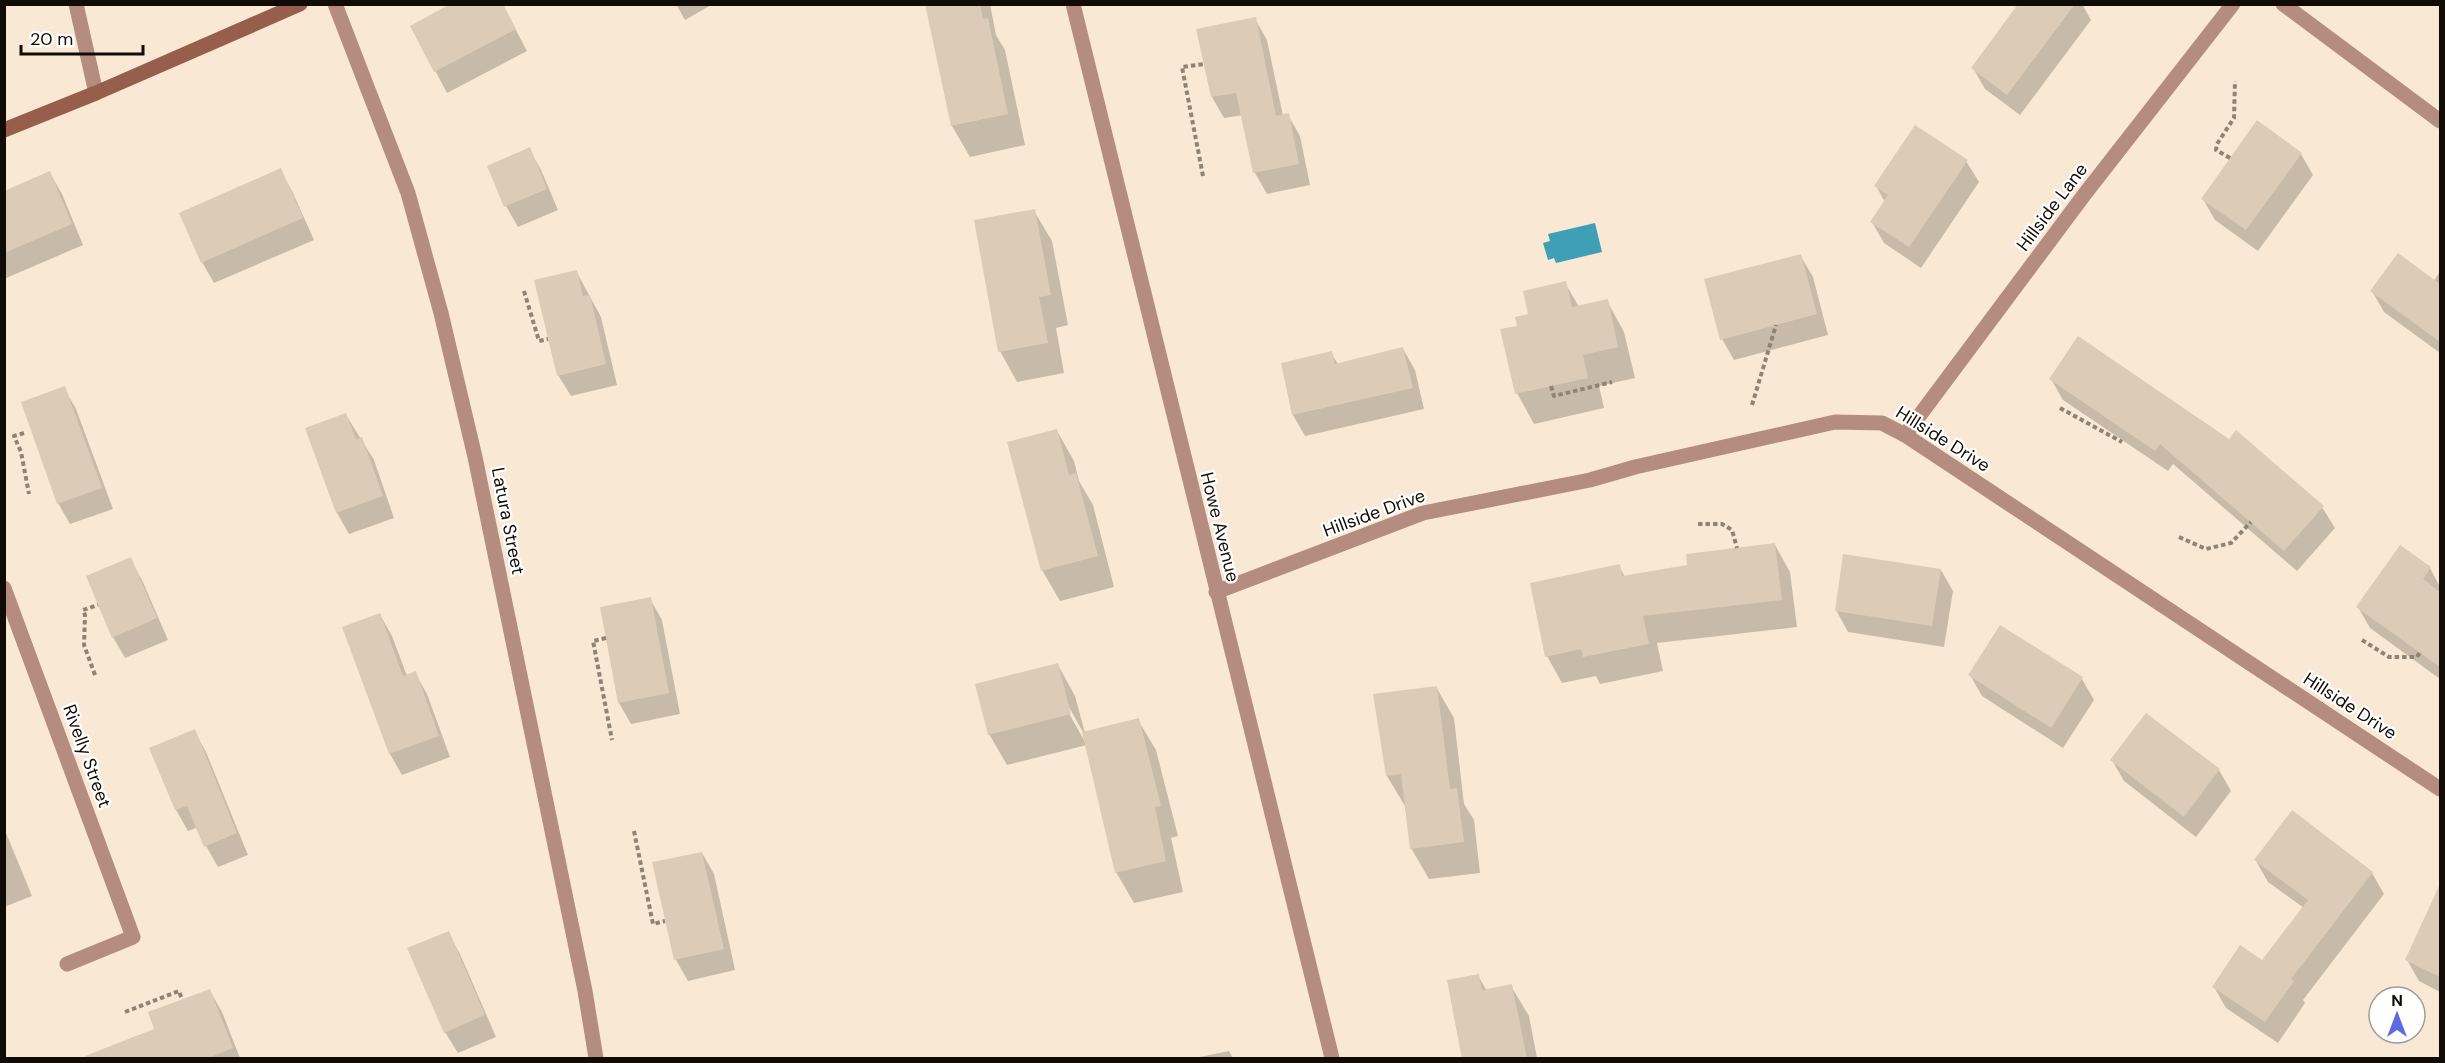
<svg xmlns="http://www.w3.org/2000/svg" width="2445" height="1063" viewBox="0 0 2445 1063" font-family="'DM Sans',sans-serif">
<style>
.water{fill:#3f9fb6}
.shadow{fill:#0003;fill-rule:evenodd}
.building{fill:#dcccb7}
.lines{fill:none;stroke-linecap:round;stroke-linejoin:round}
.path{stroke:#8e8375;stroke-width:4;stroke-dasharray:4.5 3;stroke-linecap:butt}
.street{stroke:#b58c80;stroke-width:15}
.secondary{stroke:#975e4d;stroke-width:15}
.labels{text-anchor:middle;stroke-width:4.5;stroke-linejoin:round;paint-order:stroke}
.street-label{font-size:18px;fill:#100b05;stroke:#fff}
</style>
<rect width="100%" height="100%" fill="#f9e9d4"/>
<!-- water -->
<polygon class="water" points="1595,223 1602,252 1556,263 1554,258 1548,260 1543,243 1550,241 1548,234"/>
<!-- shadow -->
<g class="shadow">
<polygon points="502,4 527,51 447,93 412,27"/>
<polygon points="676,4 713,4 685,20"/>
<polygon points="927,4 990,4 996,35 1005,50 1025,145 970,157 952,126"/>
<polygon points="2020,4 2082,4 2091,20 2020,115 1985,89 1973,68"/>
<polygon points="1255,19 1267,40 1283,116 1288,115 1300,136 1310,185 1267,194 1255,173 1243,115 1224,118 1212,97 1198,30"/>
<polygon points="529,149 541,170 558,210 518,227 506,206"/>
<polygon points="2301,154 2313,175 2258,251 2215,220 2203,199"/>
<polygon points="1966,161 1979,182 1921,268 1884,243 1872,222 1885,202 1876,186"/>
<polygon points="280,170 292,191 314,240 214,283 202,262"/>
<polygon points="50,173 62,194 83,245 4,279 4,192"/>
<polygon points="1034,211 1052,241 1068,325 1056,328 1064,373 1017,382 1000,351"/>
<polygon points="1800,255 1813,277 1828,335 1734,360 1722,339"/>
<polygon points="576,271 601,317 617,385 571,396 558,375"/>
<polygon points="2440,271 2440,353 2384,312 2372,291 2434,281"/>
<polygon points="1565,283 1579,307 1607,301 1624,332 1635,378 1599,386 1604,408 1534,424 1517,393 1519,327"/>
<polygon points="1403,349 1415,370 1424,409 1305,436 1293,415 1282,364 1331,353 1338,364"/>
<polygon points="2051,379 2229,441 2322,507 2335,528 2297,571 2173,464 2168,471 2063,400"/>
<polygon points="64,388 76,409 113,509 70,524 58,503"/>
<polygon points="346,415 374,460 394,518 349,534 337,513 307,429"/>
<polygon points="1057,431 1074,461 1079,481 1093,505 1114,587 1060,601 1042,570"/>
<polygon points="1775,545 1790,572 1797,627 1657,643 1663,671 1600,684 1596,676 1562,683 1547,656 1619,566 1625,577 1689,566"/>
<polygon points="130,559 142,580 168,640 125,658 113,637"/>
<polygon points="2430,568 2440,587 2440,679 2370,628 2358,607"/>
<polygon points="1941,570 1953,591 1944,647 1848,632 1836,610"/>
<polygon points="650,599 662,620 680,714 631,724 619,703"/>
<polygon points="380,615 392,636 407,676 415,673 427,694 450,757 402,775 390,754 344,628"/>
<path d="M1058,665l17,31 10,37 53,-13 18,30 22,86 -7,2 12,54 -49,11 -18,-31 -29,-127 -80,20 -18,-31zM1069,707l15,27v6l-18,-32z"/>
<polygon points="1970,675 2082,679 2094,700 2063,748 1982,696"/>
<polygon points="1436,687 1454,718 1464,804 1474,820 1480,873 1429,879 1411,848 1405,806 1387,776"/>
<polygon points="194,731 206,752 248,855 218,867 196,828 188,831 176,810 151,749"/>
<polygon points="2112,760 2219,770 2231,791 2196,837 2124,781"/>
<polygon points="4,828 32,896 4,907"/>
<polygon points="702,853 714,874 735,970 688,981 676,960 654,864"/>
<polygon points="2256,861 2372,873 2384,894 2303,1000 2305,1003 2278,1043 2226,1008 2214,987 2262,962 2304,908 2268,882"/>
<polygon points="2429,913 2440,919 2440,992 2419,981 2407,960"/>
<polygon points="448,933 460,954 496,1037 458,1053 445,1032"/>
<polygon points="1478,976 1487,991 1511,986 1529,1016 1537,1058 1464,1058"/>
<polygon points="210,991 222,1012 240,1058 140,1058"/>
<polygon points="1229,1051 1233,1058 1195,1058"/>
</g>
<!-- building -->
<g class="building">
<polygon points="450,4 503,4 516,29 434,72 410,26"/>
<polygon points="925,4 980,4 983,19 988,18 1008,114 951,126"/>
<polygon points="2018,4 2075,4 2007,95 1971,68"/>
<polygon points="1256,17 1276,116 1289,113 1299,164 1253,173 1236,93 1211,97 1196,29"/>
<polygon points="2257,120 2302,153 2246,230 2201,199"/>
<polygon points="1915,125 1968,160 1909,247 1870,222 1888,195 1874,186"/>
<polygon points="530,147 547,189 504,207 487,166"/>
<polygon points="281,168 303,218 201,263 179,213"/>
<polygon points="50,171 72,224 4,253 4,191"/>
<polygon points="1035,209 1051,295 1039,297 1048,343 998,352 974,220"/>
<polygon points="2398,253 2440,284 2440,342 2370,291"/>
<polygon points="1801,254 1817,314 1720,340 1704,279"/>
<polygon points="577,270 583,296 590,295 606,364 557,376 534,280"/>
<polygon points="1566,281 1572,307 1608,299 1618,347 1583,355 1588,378 1515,394 1500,329 1517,326 1515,317 1528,314 1523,291"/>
<polygon points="2078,336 2229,439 2236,430 2324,506 2284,551 2160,444 2155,451 2049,379"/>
<polygon points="1403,347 1413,388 1292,415 1281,363 1332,351 1335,364"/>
<polygon points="65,386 102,488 57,504 21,402"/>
<polygon points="346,413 356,439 362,437 383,496 336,513 305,428"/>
<polygon points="1057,429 1069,475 1076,473 1098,556 1041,571 1007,442"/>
<polygon points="1775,543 1782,600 1643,616 1649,644 1583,657 1581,649 1545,657 1530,583 1620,564 1622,576 1687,565 1686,554"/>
<polygon points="2400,545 2431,567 2423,579 2440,592 2440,667 2356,607"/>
<polygon points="1843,554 1941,569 1932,626 1835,611"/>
<polygon points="131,557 157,618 112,638 86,576"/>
<polygon points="651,597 669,693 618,703 600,607"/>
<polygon points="380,613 403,676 416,671 439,736 389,754 342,627"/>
<polygon points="2000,625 2083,677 2051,728 1968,675"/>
<polygon points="1058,663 1071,714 988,735 975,684"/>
<polygon points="1437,686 1450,789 1457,788 1464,842 1410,849 1401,774 1386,776 1373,694"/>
<polygon points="2146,713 2220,769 2184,817 2110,760"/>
<polygon points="1139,718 1161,806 1155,807 1166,861 1115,873 1082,732"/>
<polygon points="195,729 237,833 204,847 187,806 175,810 149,748"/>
<polygon points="2292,810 2373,872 2291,979 2294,981 2265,1022 2212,987 2240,945 2262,960 2308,900 2254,860"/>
<polygon points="702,852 724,949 674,960 652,862"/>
<polygon points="2440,884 2440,977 2405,960"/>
<polygon points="449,931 485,1015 444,1033 407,948"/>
<polygon points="1479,974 1482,990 1512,984 1527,1059 1462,1059 1447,980"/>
<polygon points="210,989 233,1048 206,1059 85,1059 85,1056 154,1029 148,1012"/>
</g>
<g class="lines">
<!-- path -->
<g class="path">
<polyline points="2230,158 2216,150 2217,144 2234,118 2235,81"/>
<polyline points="1203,176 1182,67 1204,64"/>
<polyline points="524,291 539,341 548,339"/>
<polyline points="1551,386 1554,396 1612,382"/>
<polyline points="1752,405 1776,325"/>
<polyline points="2060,408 2122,442"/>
<polyline points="24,433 14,436 21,452 29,494"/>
<polyline points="1698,524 1722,524 1732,530 1737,548"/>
<polyline points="2179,537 2206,549 2231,543 2251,522"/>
<polyline points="606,638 593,641 612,740"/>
<polyline points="2362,640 2389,657 2417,657 2420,652"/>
<polyline points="95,675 84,645 85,615 83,610 98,605"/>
<polyline points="634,831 653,924 665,921"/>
<polyline points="125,1012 179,991 182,1000"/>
</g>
<!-- street -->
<g class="street">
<polyline points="76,4 96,93"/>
<polyline points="335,4 408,193 441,313 475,457 585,991 596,1058"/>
<polyline points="1073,4 1332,1058"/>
<polyline points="2283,4 2440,121"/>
<polyline points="1905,435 2084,195 2233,4"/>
<polyline points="4,588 133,937 67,964"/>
<polyline points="1216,592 1423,513 1590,480 1635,467 1835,422 1882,423 1905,435 2440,789"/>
</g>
<!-- secondary -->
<polyline class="secondary" points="4,130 96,93 300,4"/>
</g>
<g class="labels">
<!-- street labels -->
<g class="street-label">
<text transform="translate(2052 207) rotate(-53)" y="6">Hillside Lane</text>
<text transform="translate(1943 439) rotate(32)" y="6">Hillside Drive</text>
<text transform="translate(1374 513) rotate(-20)" y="6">Hillside Drive</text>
<text transform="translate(508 521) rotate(79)" y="6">Latura Street</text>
<text transform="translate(1220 527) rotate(76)" y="6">Howe Avenue</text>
<text transform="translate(2350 706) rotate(33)" y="6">Hillside Drive</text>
<text transform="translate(87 756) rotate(70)" y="6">Rivelly Street</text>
</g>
</g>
<!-- border -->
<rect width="2445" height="1063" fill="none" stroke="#100b05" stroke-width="12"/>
<!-- north arrow -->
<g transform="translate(2397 1015)"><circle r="28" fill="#ffffff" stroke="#9f9d9b" stroke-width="1.5"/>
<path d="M0-4.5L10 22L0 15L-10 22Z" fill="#5d6ae2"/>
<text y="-9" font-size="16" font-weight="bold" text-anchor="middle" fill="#100b05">N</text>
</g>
<!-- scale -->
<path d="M21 45v9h122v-9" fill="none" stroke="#100b05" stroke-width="3"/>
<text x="30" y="45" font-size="18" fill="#100b05" stroke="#ffffff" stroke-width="4.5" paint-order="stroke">20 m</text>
</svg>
